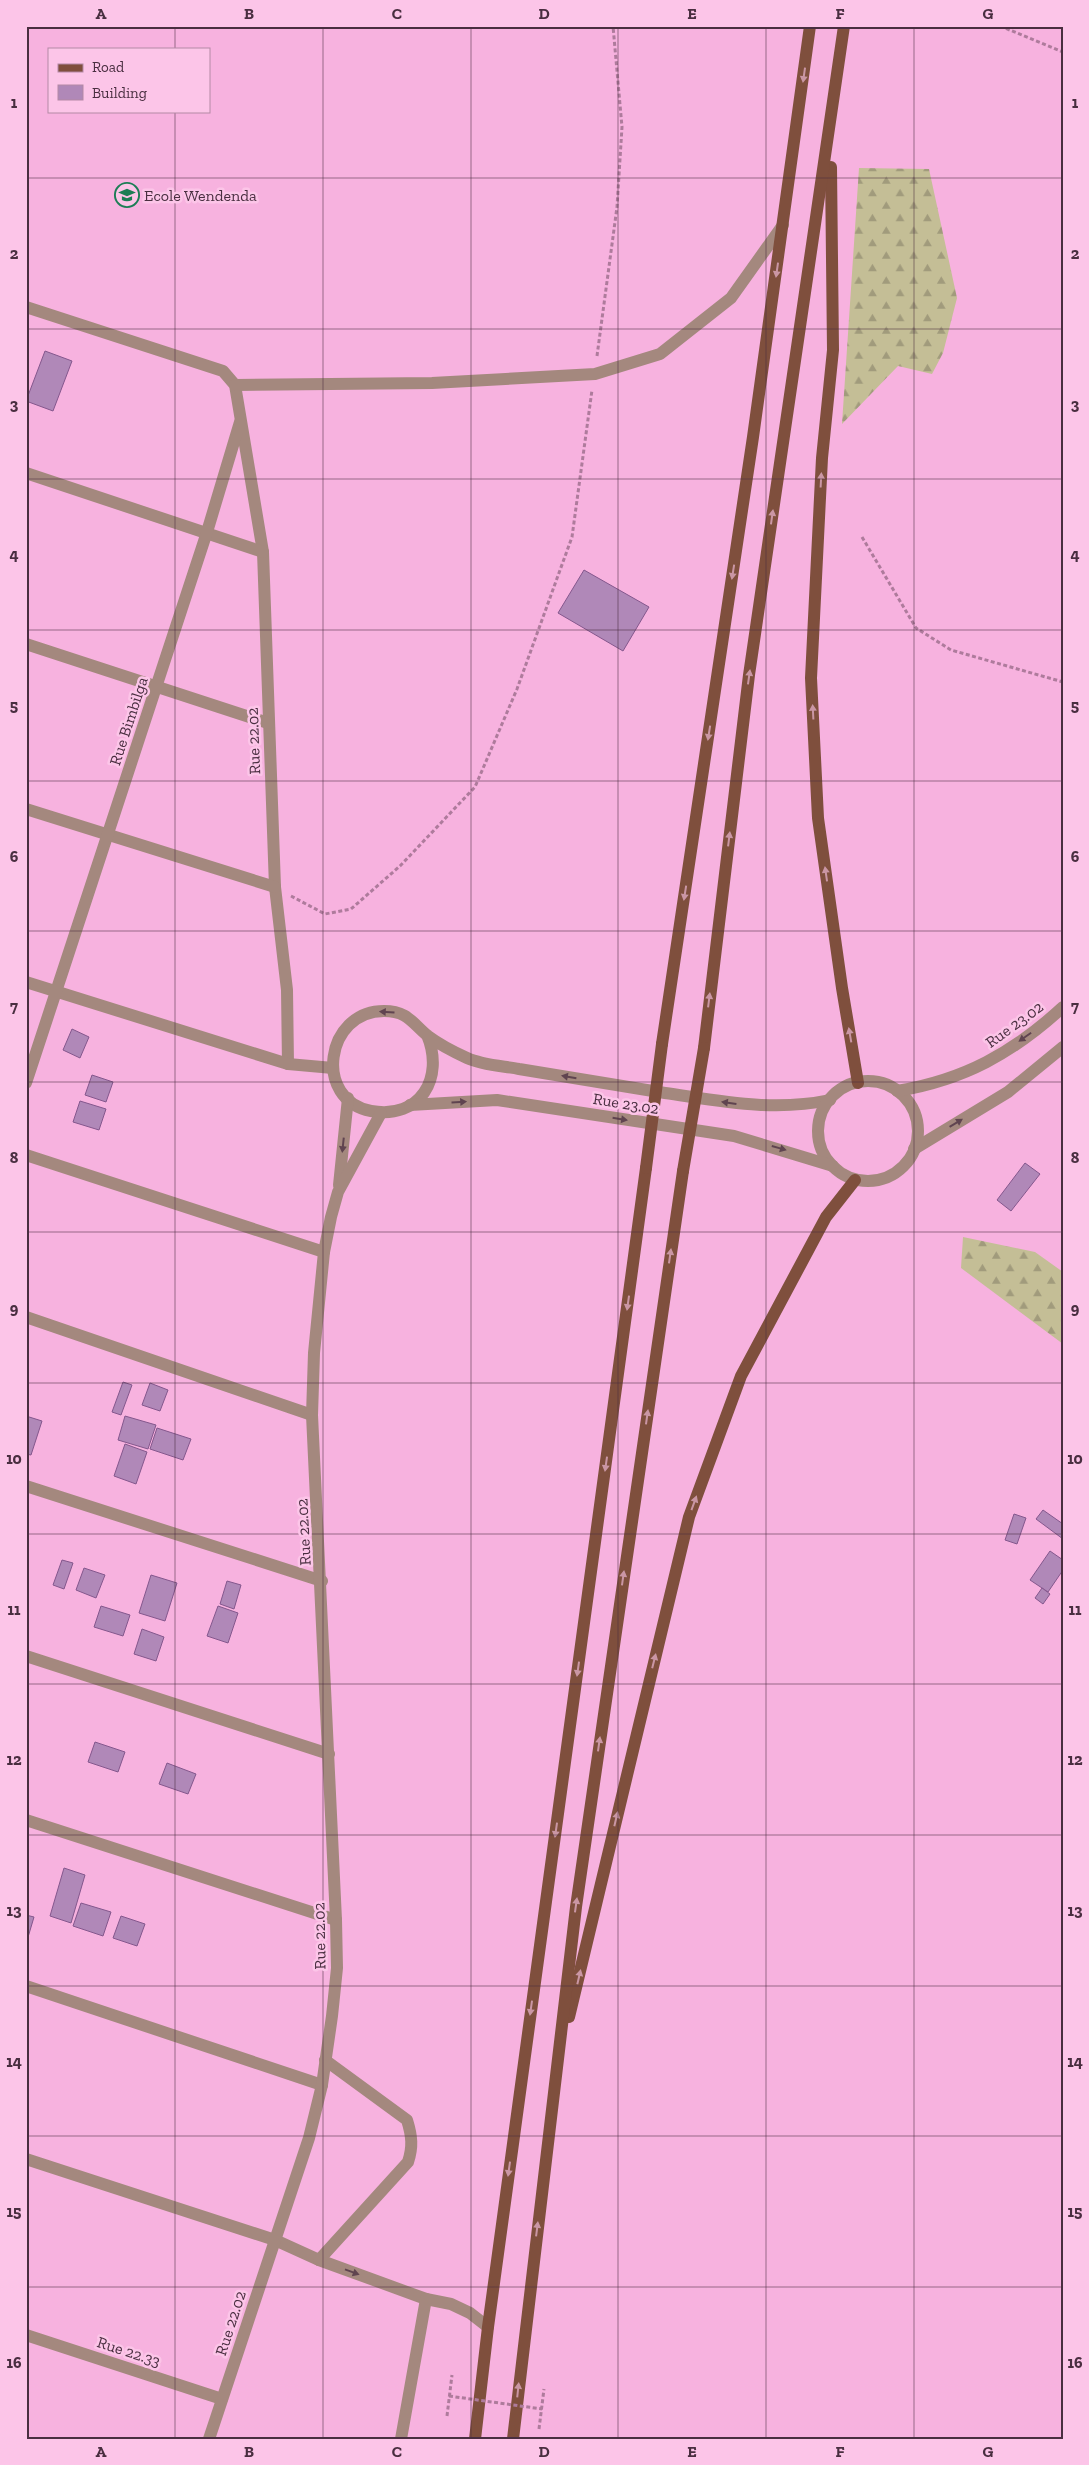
<svg xmlns="http://www.w3.org/2000/svg" width="1089" height="2465" viewBox="0 0 1089 2465" font-family="'Zilla Slab',serif">
<style>
.forest{fill:url(#forest-firs)}
.building{fill:#b088b8;stroke:#84578d}
.lines{fill:none;stroke-linecap:round;stroke-linejoin:round}
.path{stroke:#ae7b9c;stroke-width:3;stroke-dasharray:4 2.5;stroke-linecap:butt}
.minor{stroke:#a4887e;stroke-width:12}
.major{stroke:#7f4f3d;stroke-width:12}
.path-bridge{stroke:#ae7b9c;stroke-width:3;stroke-dasharray:4 2.5;stroke-linecap:butt}
.major-bridge{stroke:#7f4f3d;stroke-width:12}
.oneway{fill:#ca96a4}
.oneway2{fill:#604450}
.grid{fill:none;stroke:#492e40;stroke-width:1;stroke-opacity:0.55}
.labels{text-anchor:middle;stroke-width:5;stroke-linejoin:round;paint-order:stroke}
.poi-label{font-size:16px;fill:#492e40;stroke:#fcc5e8;text-anchor:start}
.street-label{font-size:16px;fill:#492e40;stroke:#fcc5e8}
.neatline{fill:none;stroke:#492e40;stroke-width:2}
.grid-label{font-size:16px;text-anchor:middle;font-weight:bold;fill:#492e40}
</style>
<defs>
<pattern id="forest-firs" width="22" height="20" patternUnits="userSpaceOnUse" patternTransform="scale(1.25)"><rect width="22" height="20" fill="#c4be96"/><path d="M5 1l3.5 6h-7zM16 11l3.5 6h-7z" fill="#a19b7c"/></pattern>
</defs>
<rect width="100%" height="100%" fill="#f7b2df"/>
<!-- forest -->
<g class="forest">
<polygon points="859,168 929,169 957,298 943,353 932,374 898,366 842,424"/>
<polygon points="963,1237 1035,1252 1063,1272 1063,1344 961,1268"/>
</g>
<!-- building -->
<g class="building">
<polygon points="45,351 72,361 53,411 26,401"/>
<polygon points="584,570 649,607 623,651 558,613"/>
<polygon points="72,1029 89,1037 80,1058 63,1050"/>
<polygon points="92,1075 113,1082 106,1102 85,1095"/>
<polygon points="80,1101 106,1109 99,1130 73,1122"/>
<polygon points="1025,1163 1040,1174 1011,1211 997,1200"/>
<polygon points="123,1382 132,1385 121,1415 112,1412"/>
<polygon points="150,1383 168,1390 160,1411 142,1405"/>
<polygon points="26,1416 42,1421 31,1455 26,1454"/>
<polygon points="125,1416 156,1425 148,1449 118,1440"/>
<polygon points="157,1428 191,1439 183,1460 150,1449"/>
<polygon points="125,1444 147,1452 136,1484 114,1476"/>
<polygon points="1043,1510 1063,1524 1063,1539 1036,1519"/>
<polygon points="1014,1514 1026,1518 1017,1544 1005,1540"/>
<polygon points="1050,1551 1063,1560 1063,1570 1048,1592 1030,1580"/>
<polygon points="62,1560 73,1563 64,1589 53,1585"/>
<polygon points="84,1568 105,1575 96,1598 76,1590"/>
<polygon points="151,1575 177,1583 165,1621 139,1613"/>
<polygon points="227,1581 241,1585 234,1609 220,1604"/>
<polygon points="1042,1588 1050,1594 1043,1604 1035,1598"/>
<polygon points="101,1606 130,1615 123,1636 94,1627"/>
<polygon points="218,1606 238,1613 228,1643 207,1636"/>
<polygon points="142,1629 164,1637 156,1661 134,1654"/>
<polygon points="95,1742 125,1752 118,1772 88,1762"/>
<polygon points="167,1763 196,1774 188,1794 159,1784"/>
<polygon points="64,1868 85,1875 71,1923 50,1916"/>
<polygon points="81,1903 111,1912 103,1936 73,1926"/>
<polygon points="26,1915 34,1917 26,1944"/>
<polygon points="121,1916 145,1924 137,1946 113,1938"/>
</g>
<g class="lines">
<!-- path -->
<g class="path">
<polyline points="1000,26 1063,52"/>
<polyline points="597,356 617,207 622,127 613,26"/>
<polyline points="862,537 916,628 951,650 1063,682"/>
<polyline points="291,896 325,914 351,909 400,866 475,787 517,689 572,537 592,390"/>
<polyline points="447,2416 452,2375"/>
<polyline points="539,2429 544,2389"/>
</g>
<!-- minor -->
<g class="minor">
<polyline points="26,307 223,371 235,385 263,552 275,887 287,990 288,1064"/>
<polyline points="235,385 432,383 595,374 660,354 731,298 783,225"/>
<polyline points="26,473 263,552"/>
<polyline points="26,644 268,723"/>
<polyline points="26,809 275,887"/>
<polyline points="26,982 288,1064 333,1068"/>
<path d="M427,1035c18,43 -7,85 -56,76 -58,-11 -46,-100 13,-100 24,0 28,12 44,25 12,9 26,16 39,22 15,7 36,8 52,11 49,8 97,16 146,24 56,8 108,19 165,7"/>
<circle cx="868" cy="1131" r="50"/>
<polyline points="26,1083 207,532 240,422"/>
<path d="M897,1091c67,-11 116,-38 166,-84"/>
<polyline points="410,1105 497,1100 734,1136 833,1166"/>
<polyline points="914,1149 1008,1092 1063,1047"/>
<polyline points="26,1155 324,1252"/>
<polyline points="339,1185 348,1098"/>
<polyline points="26,1317 312,1415"/>
<polyline points="26,1486 322,1581"/>
<polyline points="26,1656 329,1754"/>
<polyline points="26,1820 336,1920"/>
<polyline points="26,1986 322,2085"/>
<polyline points="26,2159 275,2240 319,2260 426,2299 451,2304 470,2313 488,2327"/>
<path d="M319,2260l89,-98c5,-15 4,-26 -1,-42l-82,-60"/>
<polyline points="26,2335 222,2399"/>
<polyline points="209,2439 309,2138 322,2085 332,2016 337,1968 336,1920 312,1415 314,1353 324,1252 331,1217 338,1192 381,1113"/>
<polyline points="401,2439 426,2299"/>
</g>
<!-- major -->
<g class="major">
<polyline points="831,167 833,350 822,458 811,678 818,818 842,988 858,1083"/>
<polyline points="662,1044 753,437 810,26"/>
<polyline points="704,1048 749,675 844,26"/>
<polyline points="569,2017 689,1517 741,1376 826,1217 855,1180"/>
<polyline points="475,2439 488,2327 646,1168"/>
<polyline points="513,2439 576,1907 683,1171"/>
</g>
<!-- path-bridge -->
<polyline class="path-bridge" points="449,2396 542,2409"/>
<!-- major-bridge -->
<g class="major-bridge">
<polyline points="646,1168 662,1044"/>
<polyline points="683,1171 704,1048"/>
</g>
</g>
<!-- one-way arrows -->
<defs><path id="oneway-solid" d="M-6-.8H1V-3.2L6.5 0L1 3.2V.8H-6Z" transform="scale(1.25)"/></defs>
<g class="oneway">
<use href="#oneway-solid" transform="translate(804 75) rotate(98)"/>
<use href="#oneway-solid" transform="translate(777 270) rotate(98)"/>
<use href="#oneway-solid" transform="translate(821 480) rotate(-87)"/>
<use href="#oneway-solid" transform="translate(772 517) rotate(-82)"/>
<use href="#oneway-solid" transform="translate(733 572) rotate(99)"/>
<use href="#oneway-solid" transform="translate(749 677) rotate(-82)"/>
<use href="#oneway-solid" transform="translate(813 712) rotate(-93)"/>
<use href="#oneway-solid" transform="translate(709 733) rotate(99)"/>
<use href="#oneway-solid" transform="translate(729 839) rotate(-83)"/>
<use href="#oneway-solid" transform="translate(826 874) rotate(-98)"/>
<use href="#oneway-solid" transform="translate(685 893) rotate(99)"/>
<use href="#oneway-solid" transform="translate(709 1000) rotate(-83)"/>
<use href="#oneway-solid" transform="translate(850 1035) rotate(-100)"/>
<use href="#oneway-solid" transform="translate(670 1256) rotate(-82)"/>
<use href="#oneway-solid" transform="translate(628 1303) rotate(98)"/>
<use href="#oneway-solid" transform="translate(647 1417) rotate(-82)"/>
<use href="#oneway-solid" transform="translate(606 1464) rotate(98)"/>
<use href="#oneway-solid" transform="translate(694 1503) rotate(-70)"/>
<use href="#oneway-solid" transform="translate(623 1578) rotate(-82)"/>
<use href="#oneway-solid" transform="translate(654 1661) rotate(-76)"/>
<use href="#oneway-solid" transform="translate(578 1669) rotate(98)"/>
<use href="#oneway-solid" transform="translate(599 1744) rotate(-82)"/>
<use href="#oneway-solid" transform="translate(616 1819) rotate(-77)"/>
<use href="#oneway-solid" transform="translate(556 1830) rotate(98)"/>
<use href="#oneway-solid" transform="translate(576 1905) rotate(-82)"/>
<use href="#oneway-solid" transform="translate(579 1977) rotate(-77)"/>
<use href="#oneway-solid" transform="translate(531 2008) rotate(98)"/>
<use href="#oneway-solid" transform="translate(509 2169) rotate(98)"/>
<use href="#oneway-solid" transform="translate(537 2229) rotate(-83)"/>
<use href="#oneway-solid" transform="translate(518 2390) rotate(-84)"/>
</g>
<g class="oneway2">
<use href="#oneway-solid" transform="translate(387 1012) rotate(-177)"/>
<use href="#oneway-solid" transform="translate(1025 1037) rotate(145)"/>
<use href="#oneway-solid" transform="translate(569 1077) rotate(-170)"/>
<use href="#oneway-solid" transform="translate(459 1102) rotate(-4)"/>
<use href="#oneway-solid" transform="translate(729 1103) rotate(-172)"/>
<use href="#oneway-solid" transform="translate(620 1119) rotate(9)"/>
<use href="#oneway-solid" transform="translate(956 1123) rotate(-31)"/>
<use href="#oneway-solid" transform="translate(343 1145) rotate(96)"/>
<use href="#oneway-solid" transform="translate(779 1148) rotate(16)"/>
<use href="#oneway-solid" transform="translate(352 2272) rotate(20)"/>
</g>
<!-- grid -->
<path class="grid" d="M175,26v23M323,26v2413M471,26v2413M618,26v2413M766,26v2413M914,26v2413M175,111v2328M26,178h1037M26,329h1037M26,479h1037M26,630h1037M26,781h1037M26,931h1037M26,1082h1037M26,1232h1037M26,1383h1037M26,1534h1037M26,1684h1037M26,1835h1037M26,1986h1037M26,2136h1037M26,2287h1037"/>
<!-- icons -->
<defs>
<symbol id="school-ring" viewBox="-11 -11 22 22"><circle r="9.5" fill="#fcc5e8" stroke="#1c7d55" stroke-width="1.5"/><path d="M0-5L7-2L0 1L-7-2ZM-4 1L0 2.5L4 1V4Q0 6-4 4Z" fill="#1c7d55"/></symbol>
</defs>
<g fill-rule="evenodd">
<use href="#school-ring" x="113" y="181" width="28" height="28"/>
</g>
<g class="labels">
<!-- poi labels -->
<g class="poi-label">
<text x="144" y="201">Ecole Wendenda</text>
</g>
<!-- street labels -->
<g class="street-label">
<text transform="translate(128 721) rotate(-72)" y="6">Rue Bimbilga</text>
<text transform="translate(253 741) rotate(-92)" y="6">Rue 22.02</text>
<text transform="translate(1014 1024) rotate(-36)" y="6">Rue 23.02</text>
<text transform="translate(626 1103) rotate(9)" y="6">Rue 23.02</text>
<text transform="translate(303 1532) rotate(-93)" y="6">Rue 22.02</text>
<text transform="translate(319 1936) rotate(-91)" y="6">Rue 22.02</text>
<text transform="translate(230 2323) rotate(-72)" y="6">Rue 22.02</text>
<text transform="translate(129 2351) rotate(18)" y="6">Rue 22.33</text>
</g>
</g>
<!-- border -->
<rect width="1089" height="2465" fill="none" stroke="#fcc5e8" stroke-width="55"/>
<!-- legend -->
<rect x="48" y="48" width="162" height="65" fill="#fcc5e8" stroke="#b489a5"/>
<rect x="58" y="64" width="25" height="8" fill="#7f4f3d" stroke="#b489a5"/>
<text x="92" y="72" font-size="15" fill="#492e40">Road</text>
<rect x="58" y="85" width="25" height="15" fill="#b088b8" stroke="#b489a5"/>
<text x="92" y="98" font-size="15" fill="#492e40">Building</text>
<rect x="28" y="28" width="1034" height="2410" class="neatline"/>
<g class="grid-label">
<text x="101" y="19">A</text>
<text x="249" y="19">B</text>
<text x="397" y="19">C</text>
<text x="544" y="19">D</text>
<text x="692" y="19">E</text>
<text x="840" y="19">F</text>
<text x="988" y="19">G</text>
<text x="14" y="108">1</text>
<text x="1075" y="108">1</text>
<text x="14" y="259">2</text>
<text x="1075" y="259">2</text>
<text x="14" y="410">3</text>
<text x="1075" y="410">3</text>
<text x="14" y="560">4</text>
<text x="1075" y="560">4</text>
<text x="14" y="711">5</text>
<text x="1075" y="711">5</text>
<text x="14" y="862">6</text>
<text x="1075" y="862">6</text>
<text x="14" y="1012">7</text>
<text x="1075" y="1012">7</text>
<text x="14" y="1163">8</text>
<text x="1075" y="1163">8</text>
<text x="14" y="1314">9</text>
<text x="1075" y="1314">9</text>
<text x="14" y="1464">10</text>
<text x="1075" y="1464">10</text>
<text x="14" y="1615">11</text>
<text x="1075" y="1615">11</text>
<text x="14" y="1765">12</text>
<text x="1075" y="1765">12</text>
<text x="14" y="1916">13</text>
<text x="1075" y="1916">13</text>
<text x="14" y="2067">14</text>
<text x="1075" y="2067">14</text>
<text x="14" y="2217">15</text>
<text x="1075" y="2217">15</text>
<text x="14" y="2368">16</text>
<text x="1075" y="2368">16</text>
<text x="101" y="2457">A</text>
<text x="249" y="2457">B</text>
<text x="397" y="2457">C</text>
<text x="544" y="2457">D</text>
<text x="692" y="2457">E</text>
<text x="840" y="2457">F</text>
<text x="988" y="2457">G</text>
</g>
</svg>
